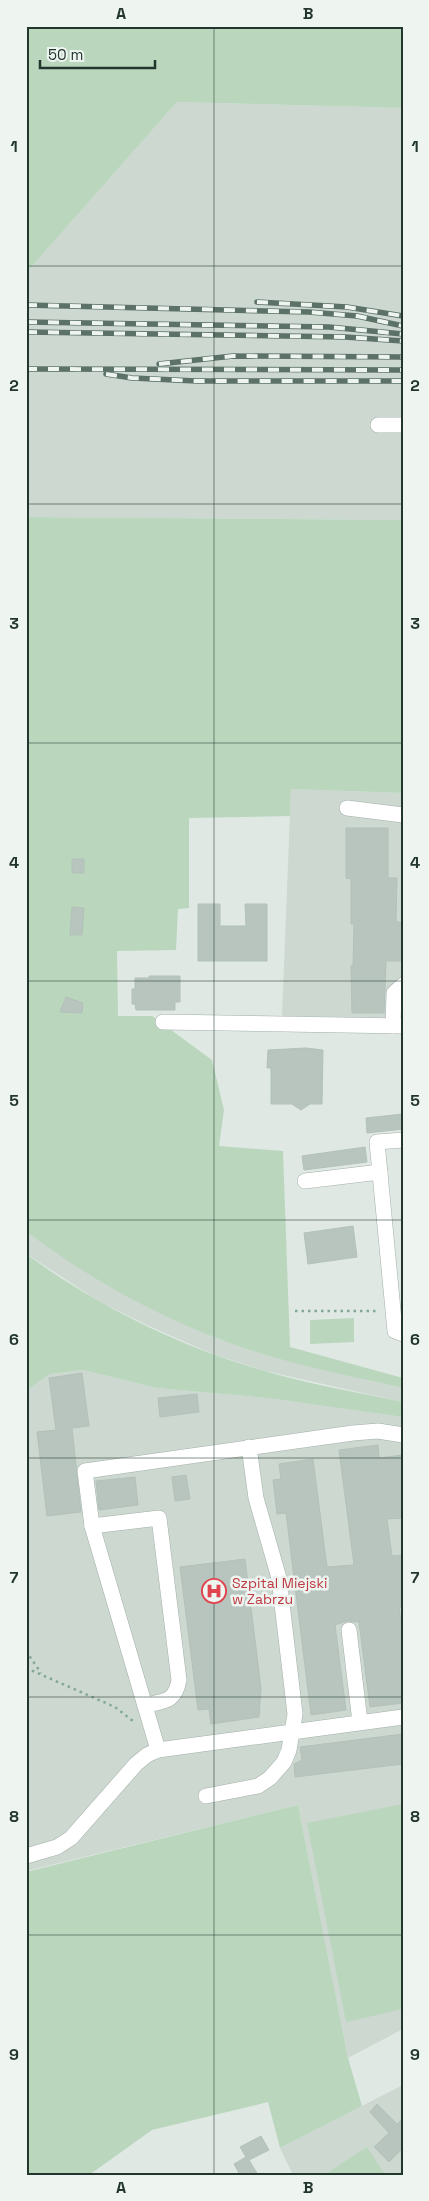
<svg xmlns="http://www.w3.org/2000/svg" width="429" height="2201" viewBox="0 0 429 2201" font-family="'Space Grotesk',sans-serif">
<style>
.built{fill:#cdd8d1}
.green{fill:#bad7be}
.building{fill:#b7c5be;stroke:#b2c1b9}
.lines{fill:none;stroke-linecap:round;stroke-linejoin:round}
.minor-casing{stroke:#a3afa9;stroke-width:16}
.path{stroke:#83a898;stroke-width:2.5;stroke-dasharray:2.5 4;stroke-linecap:butt}
.minor{stroke:#fff;stroke-width:15}
.rail-casing{stroke:#5c7269;stroke-width:5.5}
.rail{stroke:#eef5f1;stroke-width:4;stroke-dasharray:11;stroke-linecap:butt}
.grid{fill:none;stroke:#22362e;stroke-width:1;stroke-opacity:0.55}
.labels{text-anchor:middle;stroke-width:5;stroke-linejoin:round;paint-order:stroke}
.health-label{font-size:14px;fill:#be3a42;stroke:#eef5f1;text-anchor:start}
.neatline{fill:none;stroke:#22362e;stroke-width:2}
.grid-label{font-size:16px;text-anchor:middle;font-weight:bold;fill:#22362e}
</style>
<rect width="100%" height="100%" fill="#dfe8e3"/>
<!-- built -->
<g class="built">
<polygon points="177,102 403,108 403,520 26,517 26,273"/>
<polygon points="291,789 403,793 403,1018 282,1016"/>
<polygon points="26,1231 110,1286 158,1311 218,1339 305,1365 403,1388 403,1402 261,1370 213,1354 151,1327 102,1303 28,1255"/>
<polygon points="83,1370 157,1388 267,1398 403,1417 403,2029 348,2058 298,1805 26,1871 26,1391 50,1374"/>
<polygon points="403,2085 403,2175 293,2175 280,2148"/>
</g>
<!-- green -->
<g class="green">
<polygon points="26,26 403,26 403,108 177,102 26,273"/>
<path d="M26,517l377,3v273l-112,-4 -1,27 -101,2v90l-11,1 -2,41 -59,1 1,65h34l60,44 12,50 -5,36 64,5 7,196 113,31v10c-62,-14 -125,-26 -184,-49 -68,-26 -136,-64 -193,-108z"/>
<path d="M26,1254c70,51 152,92 235,116 47,14 95,22 142,32v15l-136,-19 -110,-10 -74,-18 -33,4 -24,17z"/>
<polygon points="354,1318 354,1342 310,1344 310,1320"/>
<polygon points="403,1804 403,2009 346,2022 307,1823"/>
<polygon points="298,1805 348,2058 362,2106 280,2148 268,2102 152,2130 89,2175 26,2175 26,1872"/>
<polygon points="367,2147 384,2173 382,2175 324,2175"/>
</g>
<!-- building -->
<g class="building">
<polygon points="346,828 388,828 388,878 397,878 396,922 403,922 403,961 386,961 384,1013 352,1013 351,966 353,965 354,924 351,924 351,879 346,878"/>
<rect x="72" y="859" width="12" height="14"/>
<polygon points="198,904 220,904 220,926 246,926 245,904 267,904 267,961 198,961"/>
<polygon points="72,907 84,908 82,935 70,935"/>
<polygon points="149,976 180,976 180,1002 175,1002 175,1010 136,1010 135,1004 132,1004 132,989 135,989 135,978 149,978"/>
<polygon points="66,997 83,1003 82,1013 60,1012"/>
<polygon points="306,1048 323,1050 322,1104 310,1104 301,1110 292,1104 271,1104 271,1068 267,1068 268,1050"/>
<polygon points="403,1114 403,1129 367,1133 366,1118"/>
<polygon points="365,1147 367,1162 304,1170 302,1156"/>
<polygon points="353,1226 357,1257 308,1264 304,1233"/>
<polygon points="82,1373 89,1426 72,1428 81,1512 47,1516 37,1432 56,1430 49,1378"/>
<polygon points="197,1394 199,1412 160,1417 158,1398"/>
<polygon points="378,1445 379,1458 403,1455 403,1518 387,1519 392,1556 403,1555 403,1607 399,1607 403,1637 403,1703 370,1707 359,1622 347,1621 335,1625 346,1710 311,1715 286,1513 277,1514 273,1480 281,1479 279,1464 313,1459 327,1567 354,1565 339,1450"/>
<polygon points="186,1475 190,1499 175,1501 172,1477"/>
<polygon points="135,1477 138,1505 99,1510 96,1481"/>
<polygon points="245,1559 261,1688 259,1717 211,1724 209,1709 198,1710 180,1567"/>
<polygon points="403,1734 403,1764 295,1777 294,1764 302,1760 300,1747"/>
<polygon points="377,2104 397,2124 403,2119 403,2148 389,2162 374,2147 389,2133 370,2112"/>
<polygon points="261,2136 269,2150 249,2160 258,2175 240,2175 234,2164 246,2157 240,2147"/>
</g>
<g class="lines">
<defs>
<g id="minor">
<polyline points="378,425 403,425"/>
<polyline points="347,808 403,815"/>
<polyline points="163,1022 403,1026"/>
<polyline points="393,1026 394,993 403,985"/>
<polyline points="403,1140 377,1142 395,1331 403,1334"/>
<polyline points="305,1181 380,1172"/>
<path d="M92,1526l67,-8 20,162c-4,22 -14,21 -34,25"/>
<polyline points="349,1630 360,1722"/>
<polyline points="158,1750 92,1526 85,1471 353,1433 378,1431 403,1435"/>
<polyline points="206,1796 258,1786 270,1778 284,1762 289,1750 295,1714 279,1578 256,1498 249,1447"/>
<polyline points="26,1856 57,1847 71,1838 136,1764 147,1755 158,1750 403,1717"/>
</g>
</defs>
<!-- minor casing -->
<use href="#minor" class="minor-casing"/>
<!-- path -->
<g class="path">
<polyline points="295,1311 379,1311"/>
<polyline points="26,1651 41,1673"/>
<polyline points="26,1668 115,1707 133,1721"/>
</g>
<!-- minor -->
<use href="#minor" class="minor"/>
<defs>
<g id="rail">
<polyline points="257,302 347,307 403,316"/>
<polyline points="26,305 309,312 357,316 403,326"/>
<polyline points="26,322 329,327 403,334"/>
<polyline points="26,332 345,337 403,341"/>
<polyline points="159,364 233,356 403,357"/>
<polyline points="26,369 403,370"/>
<polyline points="106,374 132,378 196,381 403,381"/>
</g>
</defs>
<!-- rail casing -->
<use href="#rail" class="rail-casing"/>
<!-- rail -->
<use href="#rail" class="rail"/>
</g>
<!-- grid -->
<path class="grid" d="M214,26v2149M26,266h377M26,504h377M26,743h377M26,981h377M26,1220h377M26,1458h377M26,1697h377M26,1935h377"/>
<!-- icons -->
<defs>
<symbol id="hospital-ring" viewBox="-11 -11 22 22"><circle r="9.5" fill="#eef5f1" stroke="#e0444e" stroke-width="1.5"/><path d="M-5-5h3v3.5h4V-5h3V5h-3V1.5h-4V5h-3Z" fill="#e0444e"/></symbol>
</defs>
<g fill-rule="evenodd">
<use href="#hospital-ring" x="200" y="1577" width="28" height="28"/>
</g>
<g class="labels">
<!-- health labels -->
<g class="health-label">
<text x="232" y="1588">Szpital Miejski<tspan x="232" dy="16">w Zabrzu</tspan></text>
</g>
</g>
<!-- border -->
<rect width="429" height="2201" fill="none" stroke="#eef5f1" stroke-width="55"/>
<!-- scale -->
<path d="M40 60v8h115v-8" fill="none" stroke="#22362e" stroke-width="2.5"/>
<text x="48" y="60" font-size="15" fill="#22362e" stroke="#eef5f1" stroke-width="4" paint-order="stroke">50 m</text>
<rect x="28" y="28" width="374" height="2146" class="neatline"/>
<g class="grid-label">
<text x="121" y="19">A</text>
<text x="308" y="19">B</text>
<text x="14" y="152">1</text>
<text x="415" y="152">1</text>
<text x="14" y="391">2</text>
<text x="415" y="391">2</text>
<text x="14" y="629">3</text>
<text x="415" y="629">3</text>
<text x="14" y="868">4</text>
<text x="415" y="868">4</text>
<text x="14" y="1106">5</text>
<text x="415" y="1106">5</text>
<text x="14" y="1345">6</text>
<text x="415" y="1345">6</text>
<text x="14" y="1583">7</text>
<text x="415" y="1583">7</text>
<text x="14" y="1822">8</text>
<text x="415" y="1822">8</text>
<text x="14" y="2060">9</text>
<text x="415" y="2060">9</text>
<text x="121" y="2193">A</text>
<text x="308" y="2193">B</text>
</g>
</svg>
